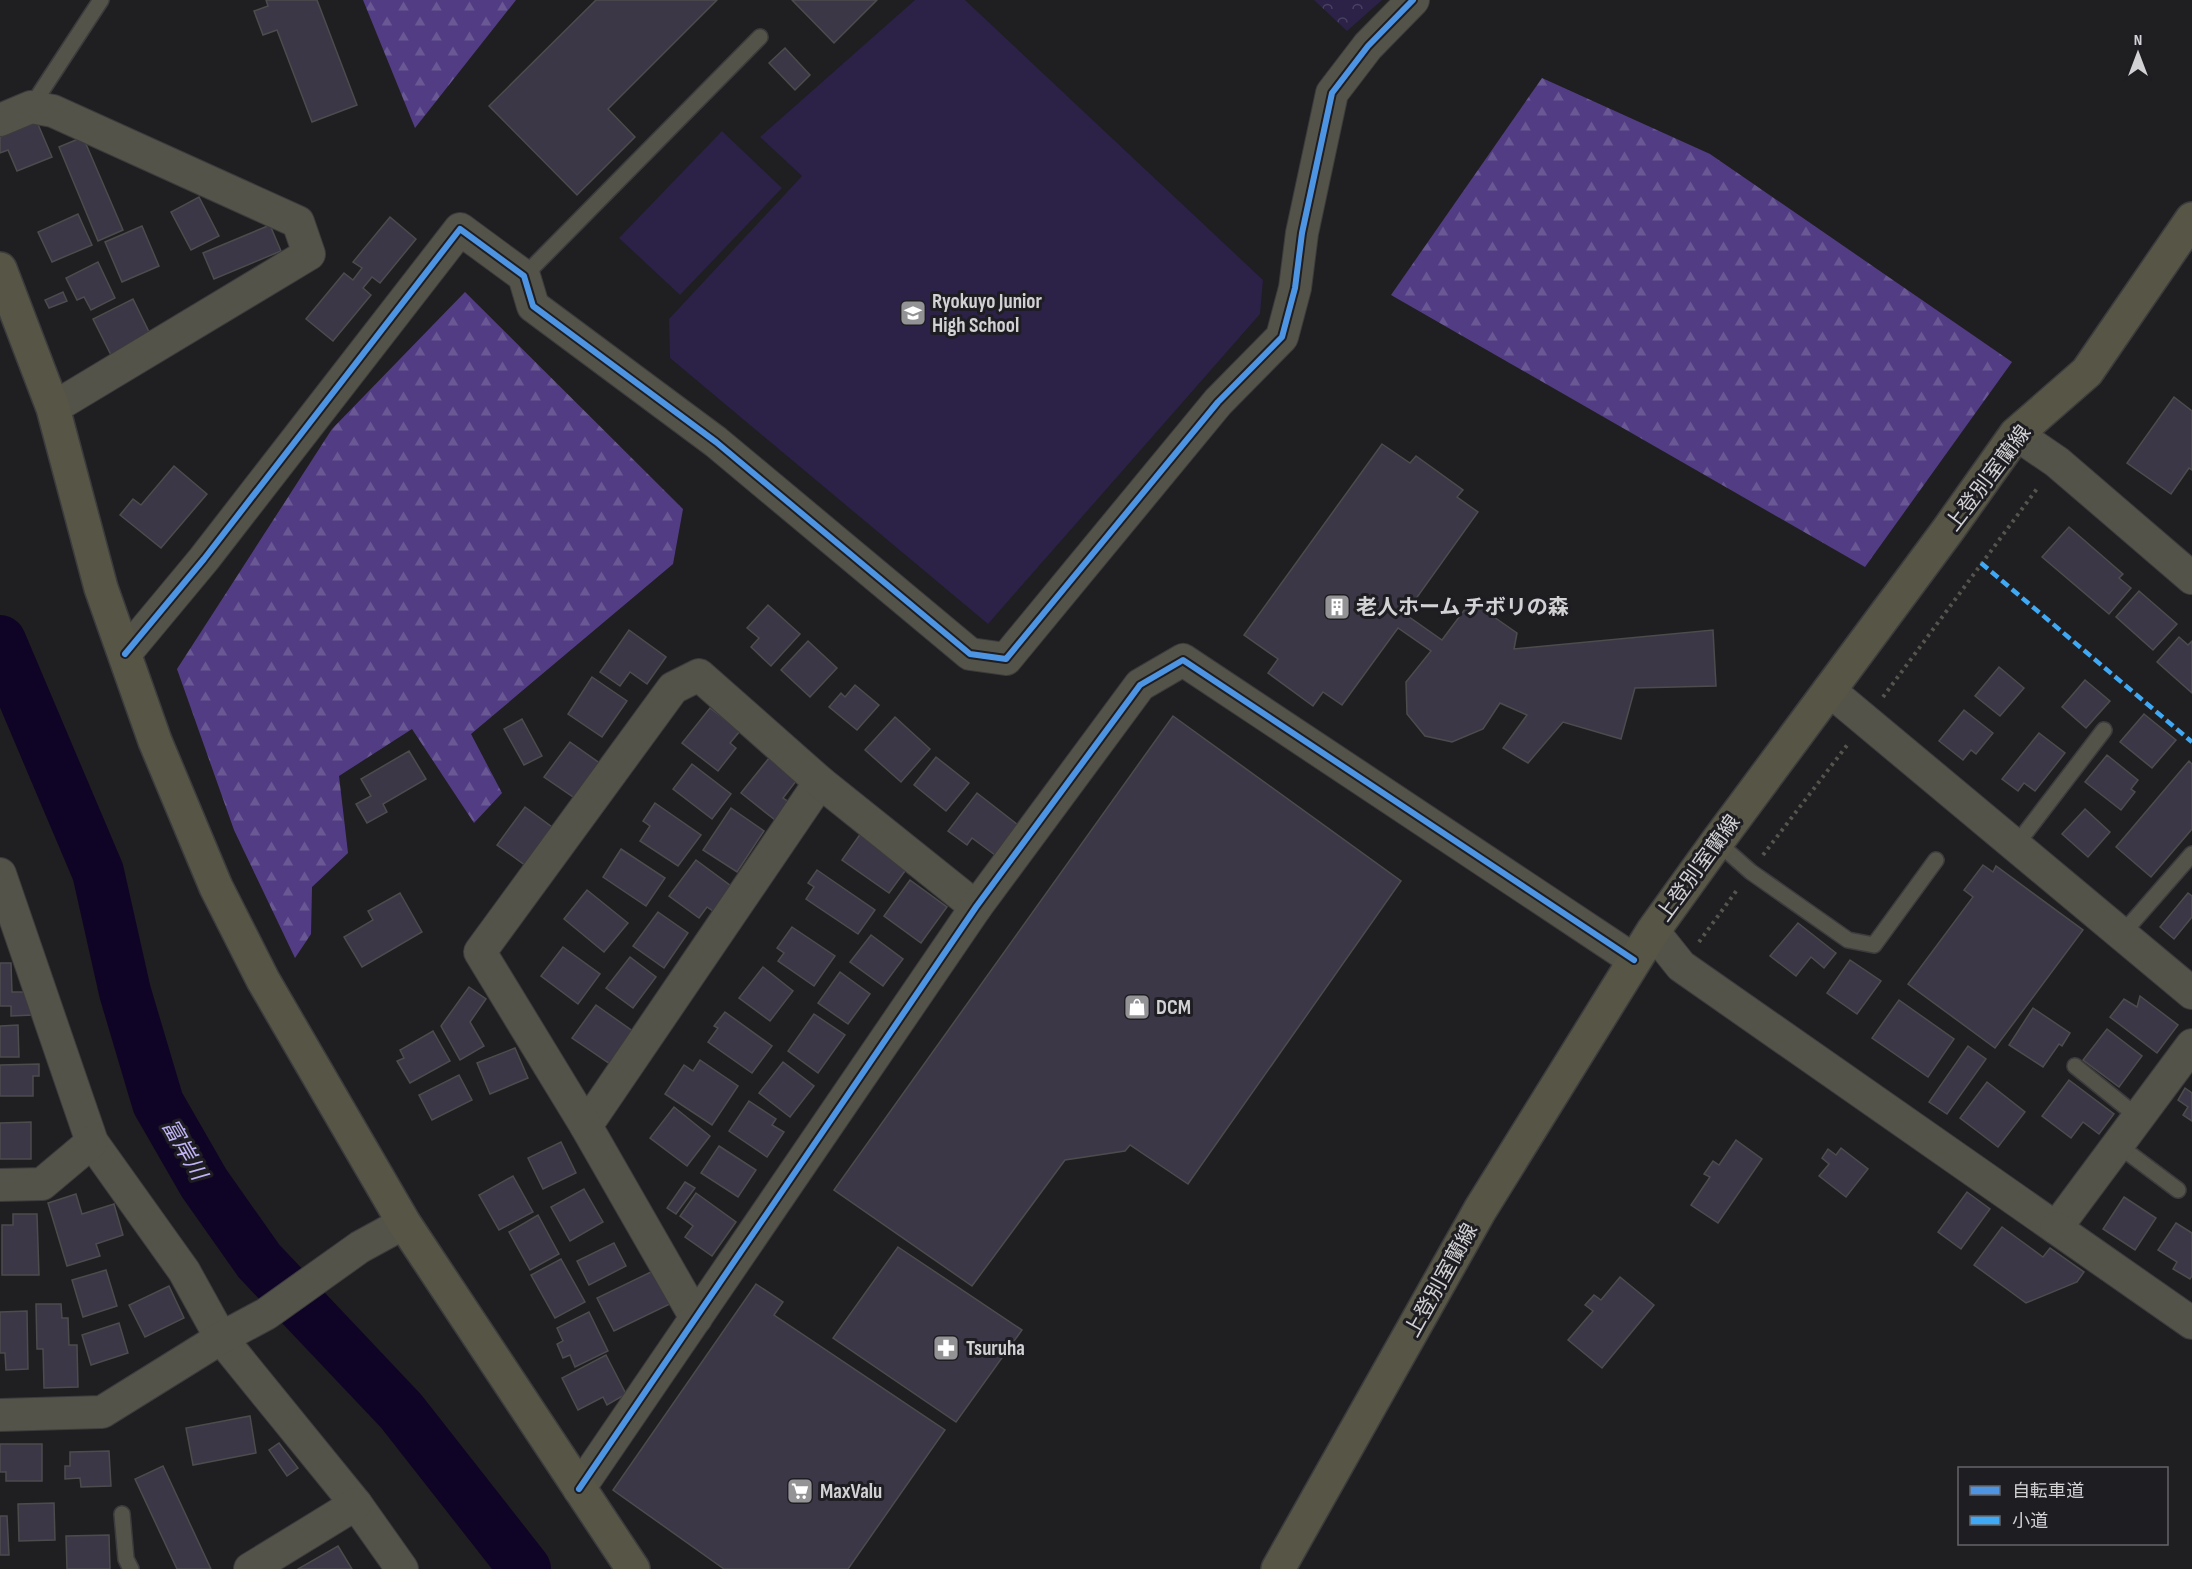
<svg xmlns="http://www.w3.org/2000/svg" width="2192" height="1569" viewBox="0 0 2192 1569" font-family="'Sofia Sans Condensed','Noto Sans JP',sans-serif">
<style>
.forest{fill:url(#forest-firs)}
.park{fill:url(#park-crowns)}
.garden{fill:#2c2147}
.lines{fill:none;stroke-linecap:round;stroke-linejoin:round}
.river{stroke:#100426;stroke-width:52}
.building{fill:#3c3746;stroke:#4c4c4d;stroke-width:1.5}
.lane-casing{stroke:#3c3b3d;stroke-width:18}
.street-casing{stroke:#3c3b3d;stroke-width:34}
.secondary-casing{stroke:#3c3b3d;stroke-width:36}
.path{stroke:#55544d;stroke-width:4;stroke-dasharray:3 4.5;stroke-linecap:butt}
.lane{stroke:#545349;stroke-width:15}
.street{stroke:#545349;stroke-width:32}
.secondary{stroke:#565546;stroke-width:33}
.quiet{stroke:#3fa9f5;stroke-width:4.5;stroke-dasharray:9 4.5;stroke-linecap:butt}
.cycleway-casing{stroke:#1e1d21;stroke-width:10}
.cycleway{stroke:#4d94e3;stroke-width:6}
.labels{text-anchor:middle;stroke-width:6;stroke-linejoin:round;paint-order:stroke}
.poi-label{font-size:21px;font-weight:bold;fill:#d2d1d4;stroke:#1e1d21;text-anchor:start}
.street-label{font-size:21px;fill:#d2d1d4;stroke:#1e1d21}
.water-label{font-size:22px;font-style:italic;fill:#c1b3f6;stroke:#1e1d21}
</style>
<defs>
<pattern id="forest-firs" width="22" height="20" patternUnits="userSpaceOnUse" patternTransform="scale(1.5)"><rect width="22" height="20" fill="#523d84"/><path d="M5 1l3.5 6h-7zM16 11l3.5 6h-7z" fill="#6a5894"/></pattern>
<pattern id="park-crowns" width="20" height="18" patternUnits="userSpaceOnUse" patternTransform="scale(1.5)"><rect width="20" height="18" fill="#2c2147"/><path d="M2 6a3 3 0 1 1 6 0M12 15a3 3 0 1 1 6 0" fill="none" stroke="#4a4061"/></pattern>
</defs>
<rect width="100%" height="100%" fill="#1f1e20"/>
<!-- forest -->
<g class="forest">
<polygon points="363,0 516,0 415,128"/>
<polygon points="1542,78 1710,154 2012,362 1865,567 1391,295"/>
<polygon points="465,292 683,509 673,564 471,734 502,793 474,823 412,729 339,776 348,853 312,887 311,934 295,958 234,830 177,669 332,429"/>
</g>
<!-- park -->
<polygon class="park" points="1314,0 1382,0 1347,31"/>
<!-- garden -->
<g class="garden">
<polygon points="915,0 965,0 1263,280 1260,314 988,624 670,358 669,319 802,176 760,137"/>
<polygon points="722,131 782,188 680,295 619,238"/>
</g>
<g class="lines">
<!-- river -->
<polyline class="river" points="0,641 98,872 125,992 158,1103 204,1183 259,1261 401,1411 525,1569"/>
</g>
<!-- building -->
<g class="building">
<polygon points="266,0 317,0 357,105 312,122 277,30 263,35 254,11 268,6"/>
<polygon points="596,0 717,0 608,109 635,137 577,195 489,106"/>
<polygon points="792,0 877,0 834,43"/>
<polygon points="785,48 810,75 795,90 769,63"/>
<polygon points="37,122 52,157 17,171 8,150 0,153 0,137"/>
<polygon points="83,137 123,230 98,241 59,147"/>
<polygon points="199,197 219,236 191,250 171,212"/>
<polygon points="78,214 92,245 52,262 38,232"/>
<polygon points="390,217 416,239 380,283 372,277 363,288 371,295 333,341 306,319 344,273 353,280 362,268 353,262"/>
<polygon points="270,225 281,251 214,279 203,253"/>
<polygon points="142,226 159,266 122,282 105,242"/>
<polygon points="98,262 115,298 91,310 84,297 77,300 66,278"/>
<polygon points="63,292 67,301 49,308 45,300"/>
<polygon points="133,299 151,336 111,355 93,319"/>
<polygon points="2174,397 2192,411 2192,470 2189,468 2171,494 2127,463"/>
<polygon points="1382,444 1410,463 1416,456 1463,490 1457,497 1478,512 1405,614 1442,640 1471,601 1517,633 1514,649 1713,630 1716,686 1635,688 1621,739 1563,722 1528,763 1503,748 1527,715 1500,703 1483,729 1452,742 1425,736 1407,714 1406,682 1431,651 1398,628 1342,705 1323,692 1313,706 1268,673 1278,659 1244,635"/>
<polygon points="174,466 207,494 161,548 120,515 133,499 141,505"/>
<polygon points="2069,527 2123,574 2119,578 2131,588 2109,614 2042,557"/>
<polygon points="2139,591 2177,624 2153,650 2116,617"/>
<polygon points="768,605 800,634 771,666 751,647 759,638 747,628"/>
<polygon points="629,630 666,657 647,684 630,672 620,686 600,672"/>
<polygon points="2179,637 2188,645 2192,641 2192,693 2157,662"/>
<polygon points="808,641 837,668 810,697 781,670"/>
<polygon points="1999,667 2024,688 2000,716 1975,696"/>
<polygon points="592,677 627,701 602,737 568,714"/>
<polygon points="2085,680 2110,701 2086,728 2062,707"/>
<polygon points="855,685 879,705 857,730 829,707 841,693 845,697"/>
<polygon points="710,708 740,731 730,743 736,748 718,771 682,743"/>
<polygon points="1964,710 1993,733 1976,754 1971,750 1963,760 1939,741"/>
<polygon points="2144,714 2176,740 2152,768 2120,742"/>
<polygon points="1173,716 1401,881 1188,1184 1130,1145 1125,1151 1065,1160 972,1286 834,1190"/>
<polygon points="895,717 930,749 901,782 865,750"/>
<polygon points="522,719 542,756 524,765 504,729"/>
<polygon points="2039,733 2065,753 2035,791 2024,783 2018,791 2002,779"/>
<polygon points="570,742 601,764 576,799 544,777"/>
<polygon points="409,751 426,779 383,804 387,812 367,823 356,804 371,796 361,779"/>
<polygon points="2107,755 2138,780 2131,789 2135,792 2121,810 2085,782"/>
<polygon points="936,757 969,783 946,811 914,785"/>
<polygon points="769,758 797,780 783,798 789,802 775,820 741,793"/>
<polygon points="2189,761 2192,764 2192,829 2151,877 2116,847"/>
<polygon points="692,764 731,794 712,819 673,789"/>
<polygon points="977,793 1018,825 995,855 972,838 967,845 948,831"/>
<polygon points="655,803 701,835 678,866 640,841 650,826 643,821"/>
<polygon points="525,807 552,827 545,837 533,871 497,845"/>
<polygon points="731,808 764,831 737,872 703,850"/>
<polygon points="2085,809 2110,832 2088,857 2062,834"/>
<polygon points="861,833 908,867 889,893 842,860"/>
<polygon points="621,849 665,878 646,906 603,877"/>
<polygon points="696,860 731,886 713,911 707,907 699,918 669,896"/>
<polygon points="1983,865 1993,872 1996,866 2083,930 1995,1048 1908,984 1973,897 1964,890"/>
<polygon points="817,870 875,910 858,934 806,899 814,887 808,883"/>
<polygon points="910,880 947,907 921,943 884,916"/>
<polygon points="587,890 628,923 604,952 564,919"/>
<polygon points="400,893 422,932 362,967 344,937 373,920 368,911"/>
<polygon points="2188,893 2192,896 2192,917 2174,939 2160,927"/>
<polygon points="658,912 688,933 664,968 633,946"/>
<polygon points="1798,923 1836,953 1824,968 1811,957 1796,976 1770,956"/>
<polygon points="792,927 835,956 814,986 778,961 784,953 777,948"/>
<polygon points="871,935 903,959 883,986 850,962"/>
<polygon points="563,947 600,974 578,1004 541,976"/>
<polygon points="630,957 656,977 633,1008 606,988"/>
<polygon points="1850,960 1881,981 1857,1014 1827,993"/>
<polygon points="0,963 11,963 12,992 32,992 33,1015 11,1016 11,1006 0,1006"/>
<polygon points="763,967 793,991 770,1021 739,998"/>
<polygon points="840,972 870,994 848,1024 818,1003"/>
<polygon points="469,987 486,999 470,1022 484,1046 460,1060 441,1026"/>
<polygon points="2140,996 2178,1025 2157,1053 2110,1017 2124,999 2137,1007"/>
<polygon points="1899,1000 1954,1039 1928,1077 1872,1038"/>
<polygon points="596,1005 634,1032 610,1064 572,1038"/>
<polygon points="2033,1008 2070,1033 2062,1046 2059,1044 2043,1067 2009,1045"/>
<polygon points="725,1012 772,1046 752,1073 708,1042 718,1028 714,1026"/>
<polygon points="814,1014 845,1035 818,1073 788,1051"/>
<polygon points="18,1025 19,1057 0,1057 0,1026"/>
<polygon points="2107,1029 2142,1056 2119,1087 2083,1060"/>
<polygon points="433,1031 450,1061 410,1083 397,1061 404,1058 400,1050"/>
<polygon points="1968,1046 1986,1059 1947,1114 1929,1102"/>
<polygon points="515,1048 528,1078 490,1094 477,1063"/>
<polygon points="700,1060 738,1086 712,1125 665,1094 684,1065 693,1071"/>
<polygon points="783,1062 814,1086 790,1117 759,1093"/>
<polygon points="39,1064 39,1076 33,1076 33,1096 0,1096 0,1065"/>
<polygon points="459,1075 472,1100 432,1120 419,1095"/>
<polygon points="2069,1080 2114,1114 2099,1134 2083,1122 2071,1138 2042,1116"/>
<polygon points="1987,1082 2025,1112 1998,1147 1960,1118"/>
<polygon points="2185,1088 2192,1093 2192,1121 2183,1115 2188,1107 2178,1100"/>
<polygon points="749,1101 776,1119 772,1125 784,1132 767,1157 729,1131"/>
<polygon points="674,1107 710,1136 687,1166 650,1138"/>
<polygon points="31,1122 31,1159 0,1159 0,1123"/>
<polygon points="1736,1140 1762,1159 1718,1223 1691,1205 1710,1177 1704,1174 1713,1161 1719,1165"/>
<polygon points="561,1142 576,1173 543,1189 528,1158"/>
<polygon points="719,1146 756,1170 738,1197 701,1173"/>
<polygon points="1841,1148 1868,1169 1846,1197 1819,1176 1829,1164 1822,1158 1828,1149 1836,1155"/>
<polygon points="513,1176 533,1212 499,1230 479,1195"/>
<polygon points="685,1182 695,1188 676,1214 667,1208"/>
<polygon points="584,1189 603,1222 570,1241 551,1207"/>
<polygon points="1967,1192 1990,1209 1961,1249 1938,1232"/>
<polygon points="696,1193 736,1222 712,1256 685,1237 693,1226 680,1216"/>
<polygon points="76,1194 82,1214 114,1204 123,1235 96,1244 100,1256 67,1266 48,1203"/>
<polygon points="2124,1197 2156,1218 2135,1250 2103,1229"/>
<polygon points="13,1214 37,1214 39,1275 2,1275 2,1225 13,1225"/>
<polygon points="538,1215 559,1254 530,1270 509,1232"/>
<polygon points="2176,1223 2192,1233 2192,1276 2190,1279 2173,1269 2177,1262 2158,1250"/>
<polygon points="2002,1227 2043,1257 2050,1248 2084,1272 2077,1282 2026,1303 1974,1265"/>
<polygon points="614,1243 626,1266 589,1285 577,1261"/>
<polygon points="898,1247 1022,1330 956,1422 833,1338"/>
<polygon points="561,1259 585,1302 555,1318 531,1275"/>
<polygon points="106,1270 117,1306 83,1317 72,1280"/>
<polygon points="655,1270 672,1303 614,1331 597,1298"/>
<polygon points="1620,1277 1654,1305 1602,1368 1568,1340 1593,1311 1585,1305 1594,1295 1601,1300"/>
<polygon points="756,1284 783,1302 774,1315 945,1430 848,1569 724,1569 613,1490"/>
<polygon points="169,1286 184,1318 145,1337 129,1305"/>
<polygon points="36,1304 61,1304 62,1318 68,1318 69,1345 77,1345 78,1387 44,1388 43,1349 37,1349"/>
<polygon points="27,1311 28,1369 6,1370 5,1353 0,1353 0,1312"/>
<polygon points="589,1312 608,1351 575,1367 570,1355 563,1358 557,1344 563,1341 557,1328"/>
<polygon points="119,1323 128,1353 91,1365 82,1335"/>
<polygon points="606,1355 626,1394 607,1405 603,1397 578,1410 562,1378"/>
<polygon points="250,1416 256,1453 193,1465 186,1428"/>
<polygon points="279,1443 298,1468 287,1476 269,1450"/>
<polygon points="0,1444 42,1444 42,1481 6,1481 6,1472 0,1472"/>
<polygon points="109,1451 111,1486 81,1487 80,1478 65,1479 65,1466 70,1466 70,1452"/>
<polygon points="163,1466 211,1569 177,1569 135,1479"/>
<polygon points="54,1503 55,1540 19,1541 18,1504"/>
<polygon points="0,1516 7,1516 9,1555 0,1555"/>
<polygon points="109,1535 110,1569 67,1569 66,1536"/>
<polygon points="338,1546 352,1569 298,1569"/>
</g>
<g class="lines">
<defs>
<g id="lane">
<polyline points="31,107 101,0"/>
<polyline points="524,276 760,37"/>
<polyline points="1717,842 1751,872 1848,940 1874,945 1936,860"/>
<polyline points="2016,845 2104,730"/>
<polyline points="2122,934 2192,854"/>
<polyline points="2075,1066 2138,1117"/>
<polyline points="2118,1145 2178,1190"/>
<polyline points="122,1514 126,1559 131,1569"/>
</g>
<g id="street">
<polyline points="0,120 31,107 53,111 298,222 309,254 53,408"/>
<polyline points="2016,434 2057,462 2192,578"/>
<polyline points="125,654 204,559 460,229 524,276 533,306 716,442 970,654 1006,659 1218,402 1282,337 1295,288 1302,233 1332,93 1368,46 1413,0"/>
<polyline points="1829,690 2192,993"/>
<polyline points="0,874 92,1142 184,1271 221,1338 356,1504 402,1569"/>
<polyline points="1653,931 1681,966 2056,1228 2192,1045"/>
<polyline points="586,1126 820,782"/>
<polyline points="0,1185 42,1184 92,1142"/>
<polyline points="2056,1228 2192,1323"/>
<polyline points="696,1318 586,1126 480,952 673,688 699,675 820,782 976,907"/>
<polyline points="0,1415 102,1412 221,1338 266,1314 360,1247 404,1223"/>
<polyline points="579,1489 976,907 1140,685 1183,660 1634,960"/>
<polyline points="250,1569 356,1504"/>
</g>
<g id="secondary">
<polyline points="0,269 53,408 101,588 155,741 216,887 263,980 404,1223 633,1569"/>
<polyline points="1278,1569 1480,1210 1653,931 1717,842 1948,530 2016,434 2087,372 2192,219"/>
</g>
</defs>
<!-- lane casing -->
<use href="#lane" class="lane-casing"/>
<!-- street casing -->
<use href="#street" class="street-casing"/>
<!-- secondary casing -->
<use href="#secondary" class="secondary-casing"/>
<!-- path -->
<g class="path">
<polyline points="1883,697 2039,486"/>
<polyline points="1763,855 1848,744"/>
<polyline points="1699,942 1737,890"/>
</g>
<!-- lane -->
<use href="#lane" class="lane"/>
<!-- street -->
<use href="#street" class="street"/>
<!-- secondary -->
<use href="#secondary" class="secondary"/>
<!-- quiet -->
<polyline class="quiet" points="1981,563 2192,742"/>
<defs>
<g id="cycleway">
<polyline points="125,654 204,559 460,229 524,276 533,306 716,442 970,654 1006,659 1218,402 1282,337 1295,288 1302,233 1332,93 1368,46 1413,0"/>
<polyline points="579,1489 976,907 1140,685 1183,660 1634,960"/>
</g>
</defs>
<!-- cycleway casing -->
<use href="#cycleway" class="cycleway-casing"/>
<!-- cycleway -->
<use href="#cycleway" class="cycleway"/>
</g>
<!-- icons -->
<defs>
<symbol id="school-square" viewBox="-11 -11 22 22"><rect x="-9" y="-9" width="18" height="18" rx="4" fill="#939295" stroke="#1e1d21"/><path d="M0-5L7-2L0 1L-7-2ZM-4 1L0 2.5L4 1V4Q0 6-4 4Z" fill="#fff"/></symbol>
<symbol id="building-square" viewBox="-11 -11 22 22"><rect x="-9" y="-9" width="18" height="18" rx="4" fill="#939295" stroke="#1e1d21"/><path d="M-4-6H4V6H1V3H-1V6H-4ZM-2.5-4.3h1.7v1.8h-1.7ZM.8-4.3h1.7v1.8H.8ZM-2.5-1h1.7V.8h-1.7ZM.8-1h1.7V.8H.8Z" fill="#fff"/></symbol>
<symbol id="shop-square" viewBox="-11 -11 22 22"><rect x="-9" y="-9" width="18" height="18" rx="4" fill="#939295" stroke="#1e1d21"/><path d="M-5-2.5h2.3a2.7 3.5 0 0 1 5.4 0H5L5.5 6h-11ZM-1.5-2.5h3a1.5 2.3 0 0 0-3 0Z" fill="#fff"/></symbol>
<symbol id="pharmacy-square" viewBox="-11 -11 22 22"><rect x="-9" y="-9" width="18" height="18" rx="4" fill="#939295" stroke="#1e1d21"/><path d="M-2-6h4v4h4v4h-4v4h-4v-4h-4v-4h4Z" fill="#fff"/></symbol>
<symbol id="supermarket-square" viewBox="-11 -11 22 22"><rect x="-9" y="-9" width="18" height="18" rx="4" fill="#939295" stroke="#1e1d21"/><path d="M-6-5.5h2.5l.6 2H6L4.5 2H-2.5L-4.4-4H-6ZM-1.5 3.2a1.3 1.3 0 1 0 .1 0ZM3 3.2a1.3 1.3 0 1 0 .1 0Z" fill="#fff"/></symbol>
</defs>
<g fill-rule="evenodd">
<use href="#school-square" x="898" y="298" width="30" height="30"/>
<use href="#building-square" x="1322" y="592" width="30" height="30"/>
<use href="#shop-square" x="1122" y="992" width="30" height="30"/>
<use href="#pharmacy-square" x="931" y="1333" width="30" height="30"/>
<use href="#supermarket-square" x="785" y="1476" width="30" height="30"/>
</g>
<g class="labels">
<!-- poi labels -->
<g class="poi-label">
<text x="932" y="308">Ryokuyo Junior<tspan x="932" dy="24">High School</tspan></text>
<text x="1356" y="614">老人ホーム チボリの森</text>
<text x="1156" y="1014">DCM</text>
<text x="966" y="1355">Tsuruha</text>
<text x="820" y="1498">MaxValu</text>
</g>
<!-- street labels -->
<g class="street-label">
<text transform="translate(1988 478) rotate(-53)" y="7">上登別室蘭線</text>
<text transform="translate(1698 868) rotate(-54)" y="7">上登別室蘭線</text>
<text transform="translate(1441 1280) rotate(-61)" y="7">上登別室蘭線</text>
</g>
<!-- water labels -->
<g class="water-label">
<text transform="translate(185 1149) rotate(60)" y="8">富岸川</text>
</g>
</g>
<!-- legend -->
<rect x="1958" y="1467" width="210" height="78" fill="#1e1d21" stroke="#666569" stroke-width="1.5"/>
<rect x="1970" y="1486" width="30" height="9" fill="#4d94e3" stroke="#666569" stroke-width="1.5"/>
<text x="2012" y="1497" font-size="18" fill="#d2d1d4">自転車道</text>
<rect x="1970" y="1516" width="30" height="9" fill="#3fa9f5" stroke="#666569" stroke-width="1.5"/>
<text x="2012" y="1527" font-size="18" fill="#d2d1d4">小道</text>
<!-- north arrow -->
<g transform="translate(2138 54)" stroke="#1e1d21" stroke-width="4.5" paint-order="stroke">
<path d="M0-4.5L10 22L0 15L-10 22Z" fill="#d2d1d4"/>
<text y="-9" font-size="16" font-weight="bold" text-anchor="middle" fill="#d2d1d4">N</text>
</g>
</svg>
